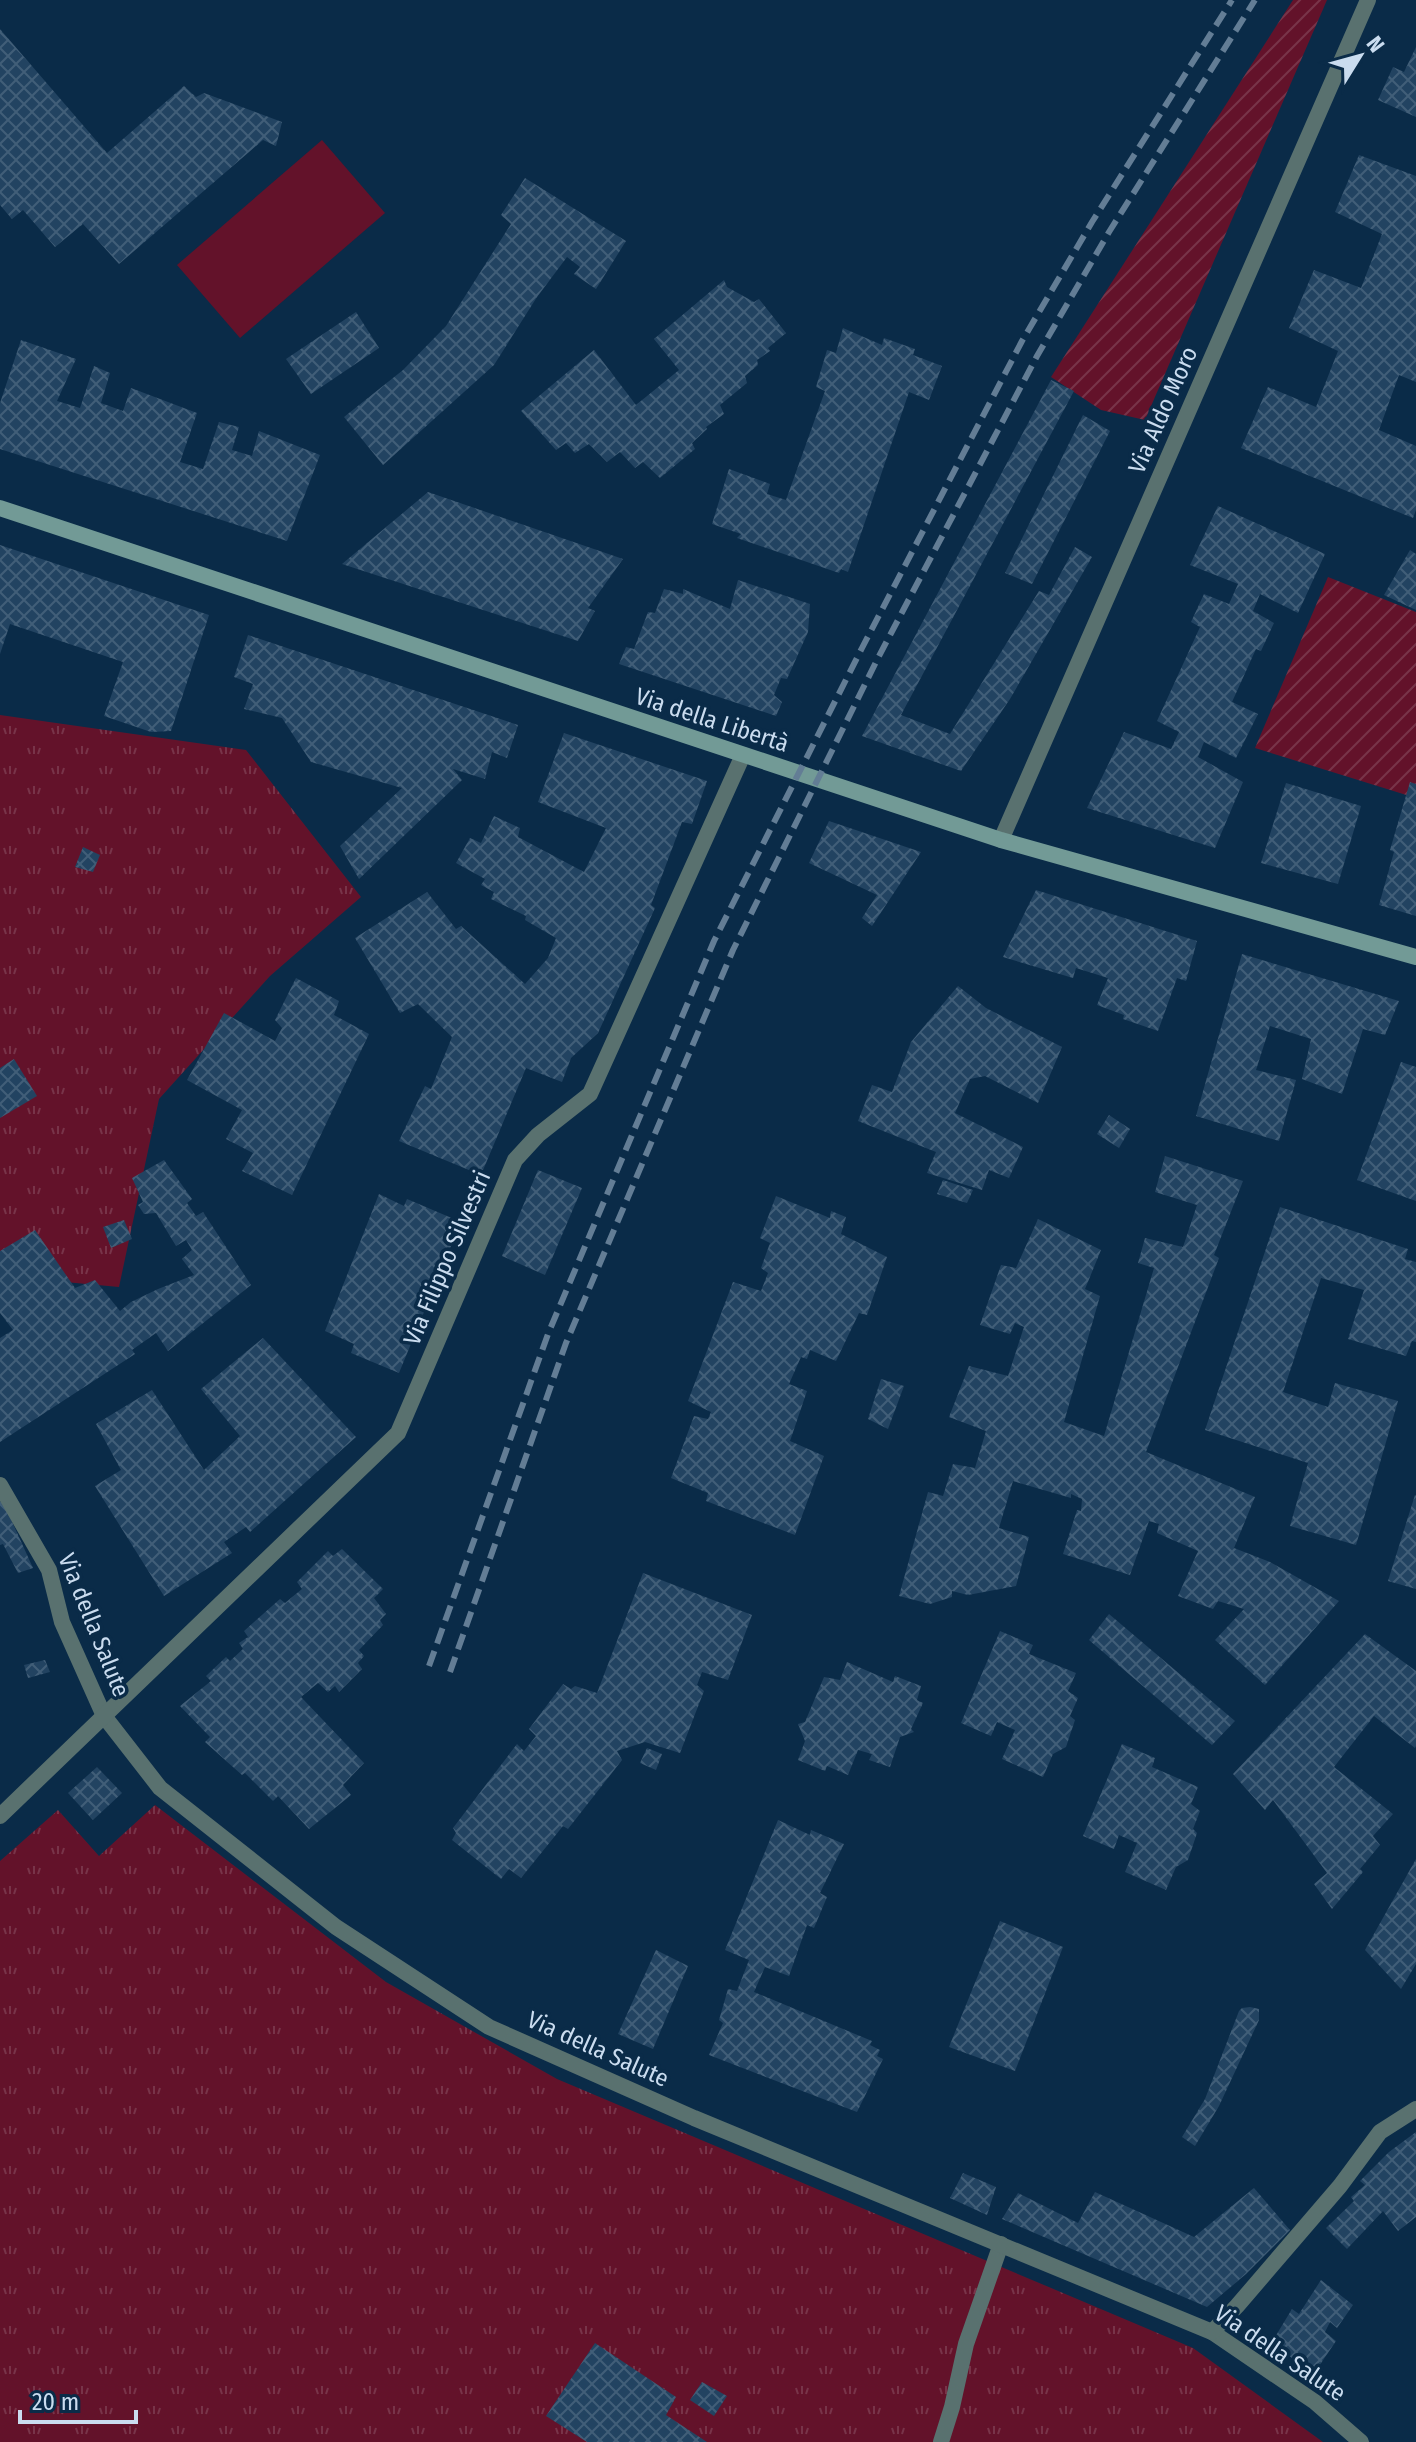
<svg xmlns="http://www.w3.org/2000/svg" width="1416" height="2442" viewBox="0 0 1416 2442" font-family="'Fira Sans Condensed',sans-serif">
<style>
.park{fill:url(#park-tufts)}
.garden{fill:url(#garden-furrows)}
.pitch{fill:#63122a}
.building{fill:url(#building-cross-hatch)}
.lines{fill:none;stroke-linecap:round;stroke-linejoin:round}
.lane{stroke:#59716f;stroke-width:16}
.street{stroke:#59716f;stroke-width:16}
.secondary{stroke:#729a96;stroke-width:16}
.rail{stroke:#637d95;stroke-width:6;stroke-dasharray:16 8;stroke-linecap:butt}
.labels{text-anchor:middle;stroke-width:7;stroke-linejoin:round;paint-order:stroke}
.street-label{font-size:24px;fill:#cadcef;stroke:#0a2b48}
</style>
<defs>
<pattern id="park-tufts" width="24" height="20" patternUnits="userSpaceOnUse" patternTransform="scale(2)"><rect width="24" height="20" fill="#63122a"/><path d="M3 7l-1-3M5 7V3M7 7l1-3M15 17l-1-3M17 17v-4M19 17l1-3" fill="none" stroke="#783449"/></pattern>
<pattern id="garden-furrows" width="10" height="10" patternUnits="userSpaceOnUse" patternTransform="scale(2)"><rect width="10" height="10" fill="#63122a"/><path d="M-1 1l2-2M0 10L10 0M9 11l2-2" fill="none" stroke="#783449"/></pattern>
<pattern id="building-cross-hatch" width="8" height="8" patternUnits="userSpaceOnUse" patternTransform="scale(2)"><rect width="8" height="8" fill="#224361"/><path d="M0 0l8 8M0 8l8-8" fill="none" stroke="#415e78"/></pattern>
</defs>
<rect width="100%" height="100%" fill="#0a2b48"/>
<!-- park -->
<g class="park">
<polygon points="0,715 246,750 361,897 270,976 159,1099 119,1287 0,1276"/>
<polygon points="155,1805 386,1982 557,2079 1193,2348 1323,2442 0,2442 0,1861 58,1810 99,1856"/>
</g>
<!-- garden -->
<g class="garden">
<polygon points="1293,0 1327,0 1145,420 1101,410 1051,377"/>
<polygon points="1328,577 1416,612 1416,798 1255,748"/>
</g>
<!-- pitch -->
<polygon class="pitch" points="322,140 385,213 240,338 177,265"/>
<!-- building -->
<g class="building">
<polygon points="0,29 107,153 184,86 196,97 204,93 282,122 276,146 263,140 119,264 83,224 55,247 23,210 12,219 0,205"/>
<polygon points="1416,47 1416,117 1378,100 1393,67 1404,72"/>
<polygon points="1359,155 1416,176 1416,382 1399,375 1379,430 1416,446 1416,510 1413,518 1241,448 1268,387 1316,407 1338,351 1289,328 1314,270 1361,288 1382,234 1335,212"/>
<polygon points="525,178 626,241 596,289 574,274 580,267 567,257 537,297 494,365 383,465 344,417 403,370 446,326 511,224 501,215"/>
<polygon points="724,280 727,287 754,302 759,299 786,333 768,348 770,351 757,360 758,365 745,376 747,383 720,405 724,414 706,427 707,429 692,443 695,449 660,478 643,462 635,468 620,452 607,462 589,444 575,453 566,443 556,450 521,411 594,350 636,405 679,370 654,339"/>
<polygon points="356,312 379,348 311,394 286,359"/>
<polygon points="843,328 882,345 884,338 915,349 913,355 942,366 929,400 909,392 848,572 841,569 839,573 737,538 741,534 712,524 729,469 770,484 767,494 786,500 825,391 816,387 827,350 836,353"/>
<polygon points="21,340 76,359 57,401 80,408 94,366 110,373 101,403 123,411 131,388 197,413 180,462 203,469 219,422 239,427 232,450 252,456 259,431 320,455 287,541 0,449 0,403"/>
<polygon points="1051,380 1074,391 901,715 950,734 1039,591 1049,595 1075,547 1092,557 1010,699 961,771 862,736"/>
<polygon points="1083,415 1110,431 1032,584 1005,573"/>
<polygon points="428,492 623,559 588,608 595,611 578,641 342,564"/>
<polygon points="1218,506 1325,554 1298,613 1260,594 1253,611 1274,623 1261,651 1256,649 1232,702 1258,714 1236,758 1204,742 1198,757 1243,782 1215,848 1087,808 1124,732 1171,749 1179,732 1157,721 1200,627 1191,622 1204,594 1229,604 1238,584 1190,565"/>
<polygon points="0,545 209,615 171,731 151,732 104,716 123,662 10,624 0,654"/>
<polygon points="1410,550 1416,554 1416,610 1384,595"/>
<polygon points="738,580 810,604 808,632 787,679 781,678 774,695 782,702 776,716 619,664 626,647 634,649 648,612 655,613 664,589 683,594 683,589 730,609"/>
<polygon points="248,635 518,725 507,758 492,752 485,779 453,769 462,780 359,879 340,846 402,788 311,762 282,718 244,709 253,684 234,677"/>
<polygon points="564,733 707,781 692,824 682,822 651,905 655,908 598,1033 571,1058 562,1082 526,1068 481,1175 399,1141 425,1086 431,1089 452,1037 418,1004 400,1013 355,938 427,892 456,929 461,926 525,984 548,958 556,938 525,920 526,916 491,899 494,892 481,885 485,879 456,863 470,838 481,843 494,816 520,828 518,837 584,872 606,828 538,802"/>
<polygon points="1410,782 1416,784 1416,916 1379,905 1394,852 1390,850"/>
<polygon points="1286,783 1361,806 1338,884 1261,863"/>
<polygon points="829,821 921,852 872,926 862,918 877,895 809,863"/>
<polygon points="83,847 100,855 93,872 75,867"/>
<polygon points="1036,890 1197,941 1186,981 1177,978 1158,1031 1123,1019 1124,1015 1097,1005 1108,978 1076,968 1073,978 1003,957"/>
<polygon points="1242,954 1399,1001 1385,1035 1363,1029 1342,1094 1302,1079 1311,1039 1270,1026 1256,1070 1296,1080 1279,1141 1196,1116"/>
<polygon points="296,978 339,1001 334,1015 369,1034 292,1195 242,1171 253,1153 226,1139 242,1110 187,1080 224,1013 275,1041 282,1028 275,1020"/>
<polygon points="958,986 986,1008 1062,1047 1038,1103 985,1076 970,1079 955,1113 1023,1147 1009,1178 989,1170 982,1190 927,1173 936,1152 858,1121 872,1085 892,1092 911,1042"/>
<polygon points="14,1059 37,1096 0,1118 0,1068"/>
<polygon points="1401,1062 1416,1067 1416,1201 1357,1180"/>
<polygon points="1109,1115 1130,1129 1119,1148 1097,1134"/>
<polygon points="1165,1156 1243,1181 1214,1255 1219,1258 1146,1452 1255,1497 1234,1548 1270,1562 1339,1601 1265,1685 1215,1640 1244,1609 1218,1601 1213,1609 1178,1596 1198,1551 1157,1533 1159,1524 1149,1521 1130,1575 1063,1554 1077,1510 1081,1511 1082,1499 1071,1494 1071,1498 1013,1481 999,1528 1029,1537 1016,1586 968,1595 952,1591 952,1597 930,1604 899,1596 928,1492 943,1496 953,1464 975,1468 986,1431 949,1417 969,1366 1008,1376 1024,1327 1015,1323 1010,1334 980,1325 1001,1265 1016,1268 1038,1219 1101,1250 1085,1289 1100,1296 1064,1422 1104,1436 1154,1268 1138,1263 1145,1238 1183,1247 1197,1205 1155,1192"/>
<polygon points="164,1160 192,1199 187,1203 196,1216 203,1212 251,1285 168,1351 156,1333 132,1350 135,1354 0,1442 0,1338 13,1330 0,1313 0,1251 35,1230 75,1288 95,1280 120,1311 131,1302 158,1289 194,1275 182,1259 192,1250 186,1240 176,1246 156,1213 144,1214 138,1205 143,1202 132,1178"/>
<polygon points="538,1170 582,1188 545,1275 502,1256"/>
<polygon points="943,1180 973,1190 967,1203 937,1194"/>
<polygon points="379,1194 404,1206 407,1199 461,1222 399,1373 351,1353 354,1344 325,1331"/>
<polygon points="776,1196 830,1218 831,1211 846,1217 841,1234 887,1257 867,1315 859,1313 836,1361 810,1350 807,1359 801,1357 789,1384 807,1391 790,1441 824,1456 795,1535 706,1501 708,1493 671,1478 694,1416 708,1419 711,1412 688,1401 733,1282 761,1291 768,1273 761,1268 770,1243 760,1238"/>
<polygon points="1280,1207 1408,1249 1405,1259 1416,1262 1416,1342 1412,1341 1406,1356 1348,1339 1364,1290 1321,1278 1283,1392 1328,1407 1335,1383 1398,1401 1356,1545 1290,1526 1308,1463 1205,1430"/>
<polygon points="124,1220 132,1239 111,1248 103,1227"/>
<polygon points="263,1338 356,1437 250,1532 246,1527 224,1542 232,1553 164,1596 95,1486 121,1470 96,1424 152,1390 204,1470 240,1436 201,1389"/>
<polygon points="881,1379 904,1386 888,1429 868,1419"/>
<polygon points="1415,1495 1416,1496 1416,1589 1388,1581"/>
<polygon points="0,1501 4,1504 33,1568 18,1573 3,1544 0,1545"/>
<polygon points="342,1549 383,1589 374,1598 386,1614 380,1620 383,1625 359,1650 364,1656 358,1663 362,1669 339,1692 335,1686 328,1692 318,1683 301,1697 364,1763 343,1785 351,1795 309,1829 278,1796 273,1801 245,1773 242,1775 205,1742 210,1737 180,1706 211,1681 206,1676 226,1657 230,1661 243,1649 239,1643 248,1637 244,1631 280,1599 285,1603 302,1589 297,1582 328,1551 333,1556"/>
<polygon points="643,1573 752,1615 728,1680 702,1672 697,1685 704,1691 680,1753 645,1742 617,1751 622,1760 568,1829 563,1826 521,1878 509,1869 501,1879 452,1840 456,1833 453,1828 517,1744 524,1751 536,1736 529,1729 563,1684 571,1689 575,1686 597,1693"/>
<polygon points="1109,1614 1235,1721 1212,1745 1089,1640"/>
<polygon points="1000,1631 1033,1645 1029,1654 1076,1673 1068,1691 1078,1698 1070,1716 1075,1720 1066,1747 1053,1754 1043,1777 1002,1759 1015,1730 997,1722 991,1736 961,1723"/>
<polygon points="1365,1634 1416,1671 1416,1746 1415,1748 1374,1716 1334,1767 1393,1814 1373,1836 1380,1845 1360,1869 1363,1872 1332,1909 1314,1884 1327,1873 1273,1800 1265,1810 1233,1774"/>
<polygon points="45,1660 50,1672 28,1678 24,1665"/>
<polygon points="847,1662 893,1682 895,1676 921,1686 917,1700 923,1703 911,1729 914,1732 900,1737 890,1767 869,1760 872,1754 858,1750 848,1775 827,1766 825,1771 798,1760 805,1741 798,1724 805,1722 824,1677 840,1680"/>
<polygon points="1122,1744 1155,1758 1152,1767 1198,1787 1191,1804 1200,1811 1193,1829 1197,1833 1188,1860 1176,1867 1166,1890 1125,1872 1137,1843 1119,1835 1114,1849 1083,1836"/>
<polygon points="647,1748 662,1754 656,1770 640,1763"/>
<polygon points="97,1767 122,1793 93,1820 68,1793"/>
<polygon points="778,1820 810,1835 811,1830 844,1844 820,1893 827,1897 814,1928 807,1925 789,1976 765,1967 754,1992 872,2041 870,2045 880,2050 877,2056 883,2059 857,2112 709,2055 723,2023 719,2020 728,1989 737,1991 749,1960 725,1950"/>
<polygon points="1416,1859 1416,1964 1401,1989 1365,1950"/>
<polygon points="1000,1921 1063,1947 1015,2071 949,2047"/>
<polygon points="656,1950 688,1966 653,2049 618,2034"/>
<polygon points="1250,2007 1259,2009 1259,2020 1219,2106 1195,2146 1182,2137 1205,2099 1239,2011 1242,2008"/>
<polygon points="1416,2132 1416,2217 1398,2231 1383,2211 1347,2249 1326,2228 1354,2201 1351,2197 1365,2185 1360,2181 1389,2152"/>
<polygon points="963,2173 996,2187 987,2215 950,2198"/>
<polygon points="1254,2188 1290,2230 1246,2274 1207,2307 1002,2219 1018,2193 1078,2223 1095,2192 1194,2237"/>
<polygon points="1321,2280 1353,2305 1337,2328 1330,2322 1325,2332 1336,2341 1313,2375 1272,2342 1292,2309 1299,2314"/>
<polygon points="595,2343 676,2397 666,2415 707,2442 587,2442 546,2416"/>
<polygon points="702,2382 727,2396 714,2416 690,2400"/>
</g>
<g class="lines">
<!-- lane -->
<polyline class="lane" points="941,2442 952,2407 966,2344 1001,2244"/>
<!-- street -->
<g class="street">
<polyline points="1001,840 1368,0"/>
<polyline points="0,1485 49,1570 62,1622 104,1716 160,1788 336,1927 489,2027 694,2118 1212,2332 1315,2402 1361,2442"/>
<polyline points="0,1816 398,1433 515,1160 538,1135 590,1094 743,755"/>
<polyline points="1212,2332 1237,2306 1340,2186 1380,2132 1416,2109"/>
</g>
<!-- secondary -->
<polyline class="secondary" points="0,508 1001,840 1416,957"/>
<!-- rail -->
<g class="rail">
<polyline points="429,1666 548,1334 714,941 862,648 1022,341 1092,222 1232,0"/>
<polyline points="450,1672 566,1343 733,950 878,658 1037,356 1109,232 1255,0"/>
</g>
</g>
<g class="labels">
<!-- street labels -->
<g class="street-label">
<text transform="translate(1163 410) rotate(-66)" y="8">Via Aldo Moro</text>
<text transform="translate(712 720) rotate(18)" y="8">Via della Libertà</text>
<text transform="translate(447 1258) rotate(-67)" y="8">Via Filippo Silvestri</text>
<text transform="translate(94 1625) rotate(68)" y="8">Via della Salute</text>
<text transform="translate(598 2049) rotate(24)" y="8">Via della Salute</text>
<text transform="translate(1280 2353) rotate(34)" y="8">Via della Salute</text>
</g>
</g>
<!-- north arrow -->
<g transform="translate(1360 56) rotate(53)" stroke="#0a2b48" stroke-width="6" paint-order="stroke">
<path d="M0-6L14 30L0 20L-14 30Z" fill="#cadcef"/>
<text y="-12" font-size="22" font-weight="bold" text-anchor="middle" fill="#cadcef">N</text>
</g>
<!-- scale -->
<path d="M20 2410v12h116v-12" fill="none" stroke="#cadcef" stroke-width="4"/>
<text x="32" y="2410" font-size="24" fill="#cadcef" stroke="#0a2b48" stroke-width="6" paint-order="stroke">20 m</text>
</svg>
